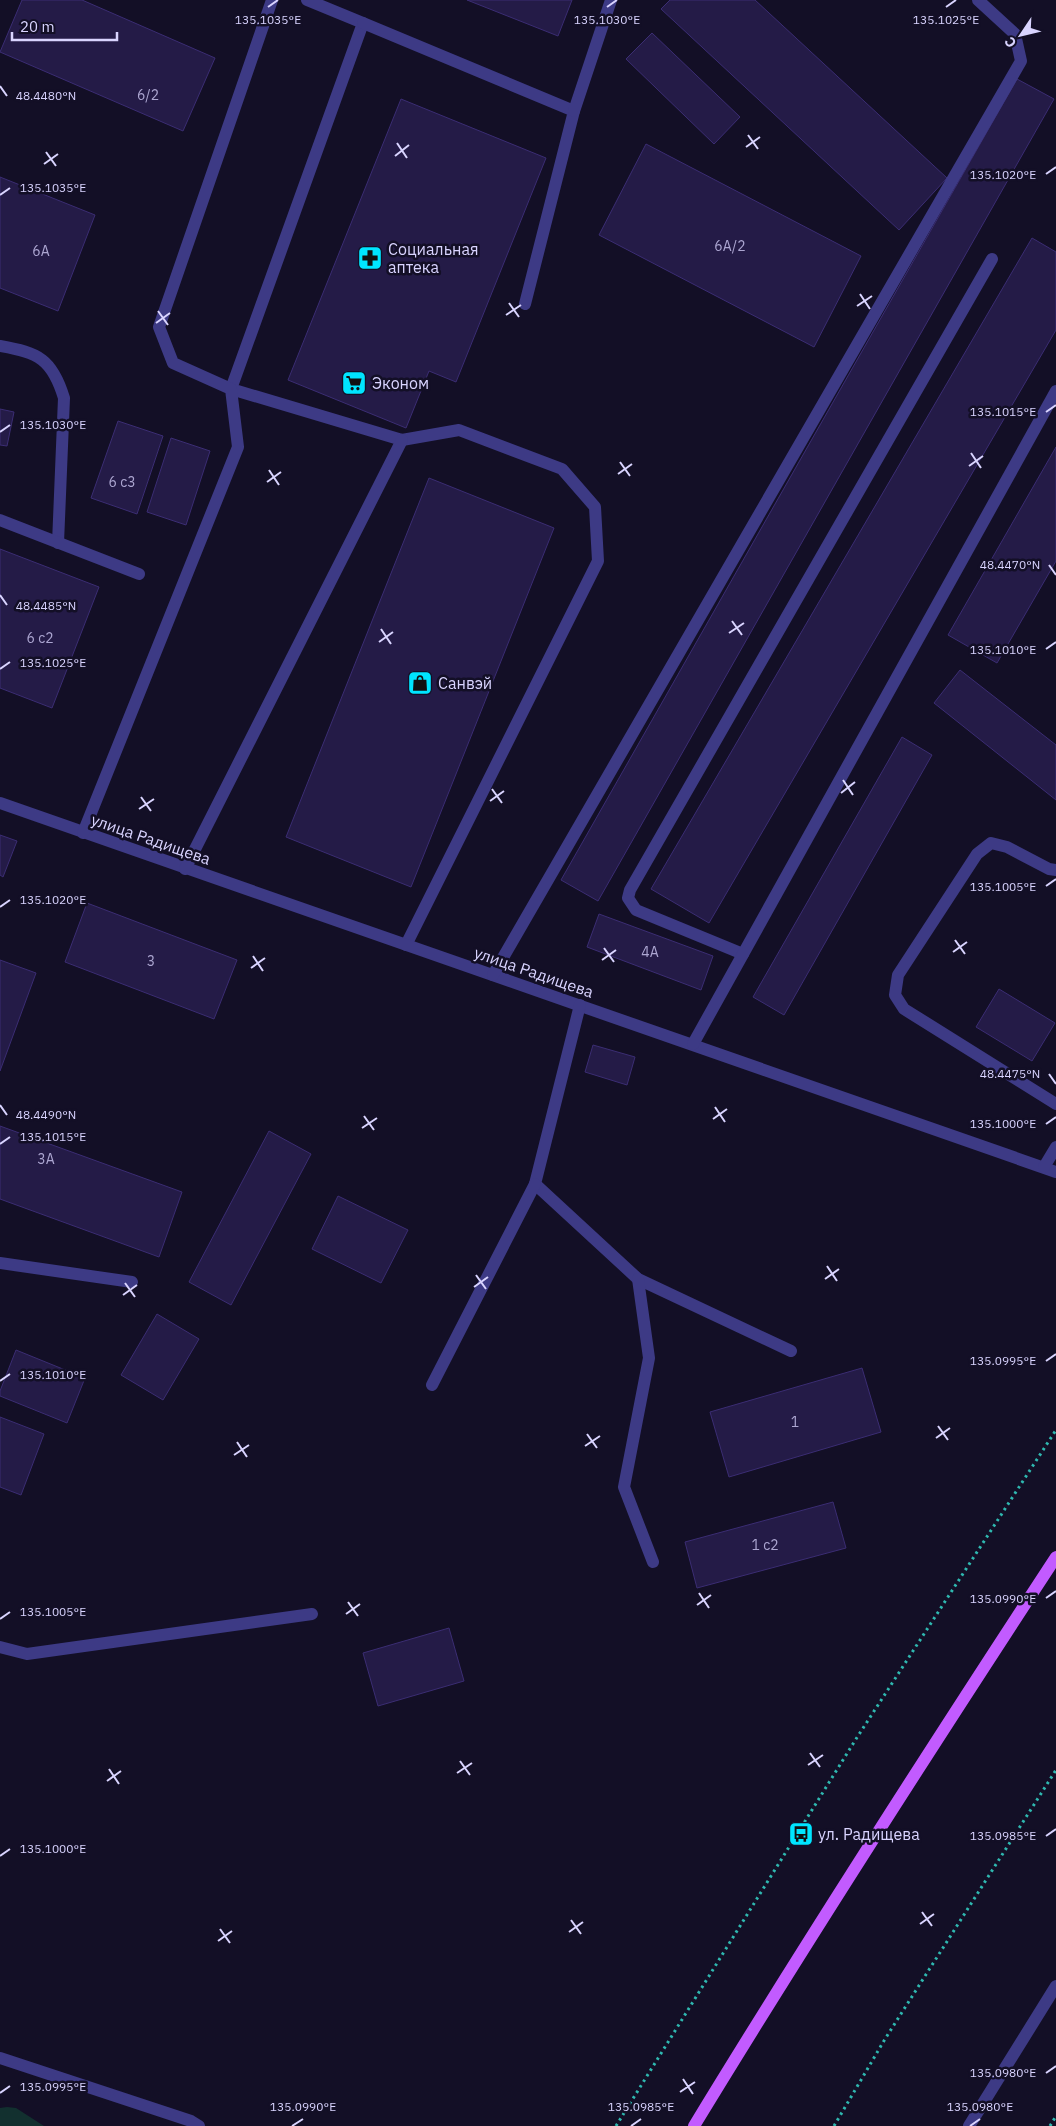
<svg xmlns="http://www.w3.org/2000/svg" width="1056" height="2126" viewBox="0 0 1056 2126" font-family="'IBM Plex Sans',sans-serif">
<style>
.green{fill:#12302f}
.building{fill:#241b47;stroke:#3b2d73}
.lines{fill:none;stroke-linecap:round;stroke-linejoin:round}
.path{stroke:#2fb8b0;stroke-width:3;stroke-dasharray:2.5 4;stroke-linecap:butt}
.minor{stroke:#3d3a85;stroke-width:12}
.major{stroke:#c25bff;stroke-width:12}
.ticks{fill:none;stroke:#d9d4ff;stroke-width:2}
.labels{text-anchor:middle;stroke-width:5;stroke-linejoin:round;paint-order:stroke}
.number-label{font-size:14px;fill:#aca6d1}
.poi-label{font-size:16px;fill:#d9d4ff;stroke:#130f26;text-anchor:start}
.street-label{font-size:16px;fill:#d9d4ff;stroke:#130f26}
.ticks-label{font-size:12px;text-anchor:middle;fill:#d9d4ff;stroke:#130f26;stroke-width:5;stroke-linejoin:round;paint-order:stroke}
</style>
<rect width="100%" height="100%" fill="#130f26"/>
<!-- green -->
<polygon class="green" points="7,2107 16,2108 44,2126 0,2126 0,2108"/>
<!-- building -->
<g class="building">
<polygon points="22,0 82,0 215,58 183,131 0,52"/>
<polygon points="467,0 572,0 558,36"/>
<polygon points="670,0 755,0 947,178 899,230 661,9"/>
<polygon points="652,33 740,117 714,144 626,59"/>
<polygon points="1017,79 1054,99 598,901 561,880"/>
<polygon points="401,99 546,158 456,382 429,371 406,428 288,380"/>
<polygon points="646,144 861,256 814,347 599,235"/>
<polygon points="0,177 95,215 58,311 0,288"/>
<polygon points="1032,238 1056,252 1056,330 709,923 651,889"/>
<polygon points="0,409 14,412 7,446 0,445"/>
<polygon points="118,421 163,436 137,514 91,498"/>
<polygon points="171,438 210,451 186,525 147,512"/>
<polygon points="1056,447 1056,561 997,663 948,635"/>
<polygon points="429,478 554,528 411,887 286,837"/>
<polygon points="0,549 99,587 52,708 0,688"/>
<polygon points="960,670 1056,745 1056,800 934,703"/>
<polygon points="902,737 932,755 784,1015 753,997"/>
<polygon points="0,835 17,841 3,877 0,875"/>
<polygon points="87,903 237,960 214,1019 65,962"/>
<polygon points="599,914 713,956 701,990 587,947"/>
<polygon points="0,960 36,973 0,1071"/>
<polygon points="999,989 1055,1023 1032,1061 976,1027"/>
<polygon points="593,1045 635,1057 627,1085 585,1072"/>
<polygon points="0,1126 182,1192 159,1257 0,1199"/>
<polygon points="269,1131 311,1154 231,1305 189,1282"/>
<polygon points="338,1196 408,1230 381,1283 312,1249"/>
<polygon points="157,1314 199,1339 163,1400 121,1375"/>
<polygon points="16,1350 85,1378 67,1423 0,1396 0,1391"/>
<polygon points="862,1368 881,1432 729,1477 710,1412"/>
<polygon points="0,1417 44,1434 21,1495 0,1487"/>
<polygon points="833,1502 846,1548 697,1588 685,1542"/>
<polygon points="449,1628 464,1681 378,1706 363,1653"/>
</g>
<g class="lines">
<!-- path -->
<g class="path">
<polyline points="616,2126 856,1739 1056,1430"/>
<polyline points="834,2126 885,2039 1056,1770"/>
<polyline points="1050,2126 1056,2116"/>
</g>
<!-- minor -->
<g class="minor">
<polyline points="307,0 363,23 231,389 402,440 459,430 562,469 595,507 598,561 406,945"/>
<polyline points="363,23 574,111 525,304"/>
<polyline points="574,111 611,0"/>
<path d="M0,346c39,7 52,13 64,52l-6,145"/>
<polyline points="0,520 139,574"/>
<polyline points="0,803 1056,1172"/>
<polyline points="83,833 238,447 231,389 173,363 159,327 272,0"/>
<polyline points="185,869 402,440"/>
<polyline points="1056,870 1049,869 1007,847 991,843 977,854 898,975 895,995 904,1009 1056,1104"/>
<polyline points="743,954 636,910 628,898 630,890 992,259"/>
<polyline points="493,975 1021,61 1015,34 978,0"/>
<polyline points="580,1005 535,1184 638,1279 791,1351"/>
<polyline points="693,1044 1056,391"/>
<polyline points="1044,1167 1056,1147"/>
<polyline points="0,1263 132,1282"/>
<polyline points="638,1279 649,1358 624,1487 653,1562"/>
<polyline points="432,1385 535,1184"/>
<polyline points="0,1647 27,1654 312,1614"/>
<polyline points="0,2058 191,2121 199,2126"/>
<polyline points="969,2126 1056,1986"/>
</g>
<!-- major -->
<path class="major" d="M694,2126c117,-192 239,-381 362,-569"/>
</g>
<!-- ticks -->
<path class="ticks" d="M268,7l10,-7M607,7l10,-7M946,7l10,-7M0,86l7,10M748,135l10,14M397,143l10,15M746,147l14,-10M46,152l10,14M395,156l14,-11M44,164l14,-10M1046,174l10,-7M0,195l10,-7M860,294l10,15M509,303l10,14M857,306l15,-10M158,311l10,14M506,315l15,-10M156,323l14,-10M1046,412l10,-7M0,432l10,-7M971,453l10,15M620,462l10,14M969,466l14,-10M269,470l10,15M618,474l14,-10M267,482l14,-10M1049,565l7,10M0,595l7,10M732,621l10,14M381,629l10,15M729,633l15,-10M379,642l14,-10M1046,649l10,-7M0,669l10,-7M843,780l10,15M492,789l10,14M841,793l14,-11M141,797l10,14M490,801l14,-10M139,809l15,-10M1046,886l10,-7M0,907l10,-7M955,940l10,14M604,948l10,14M953,952l14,-10M253,956l10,15M602,960l14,-10M251,968l14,-10M1049,1074l7,10M0,1105l7,10M715,1107l10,15M364,1116l10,14M713,1119l14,-10M1046,1124l10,-7M362,1128l15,-10M0,1144l10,-7M827,1266l10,15M476,1275l10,14M825,1279l14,-10M125,1283l10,14M474,1287l14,-10M123,1295l14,-10M1046,1361l10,-7M0,1381l10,-7M938,1426l10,14M587,1434l10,14M936,1438l14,-10M237,1442l10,15M585,1446l15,-10M234,1455l15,-10M699,1593l10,15M1046,1598l10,-7M348,1602l10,14M697,1605l14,-10M346,1614l14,-10M0,1619l10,-7M810,1753l10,14M460,1761l10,14M808,1765l15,-10M109,1769l10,15M457,1773l15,-10M107,1781l14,-10M1046,1836l10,-7M0,1856l10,-7M922,1912l10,14M571,1920l10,14M920,1924l14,-10M220,1929l10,14M569,1932l14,-10M218,1941l14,-10M1046,2073l10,-7M683,2079l10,15M680,2092l15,-10M0,2093l10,-7M292,2126l11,-7M631,2126l10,-7M970,2126l10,-7"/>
<!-- icons -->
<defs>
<symbol id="pharmacy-square" viewBox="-11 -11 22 22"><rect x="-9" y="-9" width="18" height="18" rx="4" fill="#00e5ff" stroke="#130f26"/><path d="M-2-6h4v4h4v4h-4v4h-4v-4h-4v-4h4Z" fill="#111"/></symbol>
<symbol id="supermarket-square" viewBox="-11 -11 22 22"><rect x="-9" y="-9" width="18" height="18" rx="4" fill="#00e5ff" stroke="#130f26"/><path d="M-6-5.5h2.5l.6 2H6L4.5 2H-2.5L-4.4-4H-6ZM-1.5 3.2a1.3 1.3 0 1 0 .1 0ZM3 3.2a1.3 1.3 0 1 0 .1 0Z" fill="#111"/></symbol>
<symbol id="shop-square" viewBox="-11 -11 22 22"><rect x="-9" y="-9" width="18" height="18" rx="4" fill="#00e5ff" stroke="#130f26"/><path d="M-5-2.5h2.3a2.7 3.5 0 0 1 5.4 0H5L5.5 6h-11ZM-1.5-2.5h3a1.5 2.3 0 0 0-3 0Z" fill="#111"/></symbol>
<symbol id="bus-square" viewBox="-11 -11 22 22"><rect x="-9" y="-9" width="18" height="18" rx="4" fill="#00e5ff" stroke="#130f26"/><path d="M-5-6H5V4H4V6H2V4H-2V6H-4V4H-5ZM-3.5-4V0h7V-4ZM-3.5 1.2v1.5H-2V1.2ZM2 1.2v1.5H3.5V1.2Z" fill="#111"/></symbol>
</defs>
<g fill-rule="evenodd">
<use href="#pharmacy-square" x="356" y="244" width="28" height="28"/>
<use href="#supermarket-square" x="340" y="369" width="28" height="28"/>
<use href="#shop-square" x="406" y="669" width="28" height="28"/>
<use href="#bus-square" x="787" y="1820" width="28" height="28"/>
</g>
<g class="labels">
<!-- number labels -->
<g class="number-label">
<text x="148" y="100">6/2</text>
<text x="730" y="251">6А/2</text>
<text x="41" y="256">6А</text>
<text x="122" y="487">6 с3</text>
<text x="40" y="643">6 с2</text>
<text x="650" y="957">4А</text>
<text x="151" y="966">3</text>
<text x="46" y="1164">3А</text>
<text x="795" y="1427">1</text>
<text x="765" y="1550">1 с2</text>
</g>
<!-- poi labels -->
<g class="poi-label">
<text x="388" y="255">Социальная<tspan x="388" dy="18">аптека</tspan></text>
<text x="372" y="389">Эконом</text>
<text x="438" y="689">Санвэй</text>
<text x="818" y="1840">ул. Радищева</text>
</g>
<!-- street labels -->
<g class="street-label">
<text transform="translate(151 839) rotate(19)" y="6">улица Радищева</text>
<text transform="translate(534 972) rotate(19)" y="6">улица Радищева</text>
</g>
</g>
<g class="ticks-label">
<text x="268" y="24">135.1035°E</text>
<text x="607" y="24">135.1030°E</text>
<text x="946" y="24">135.1025°E</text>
<text x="46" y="100">48.4480°N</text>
<text x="1003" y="179">135.1020°E</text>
<text x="53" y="192">135.1035°E</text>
<text x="1003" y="416">135.1015°E</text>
<text x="53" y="429">135.1030°E</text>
<text x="1010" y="569">48.4470°N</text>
<text x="46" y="610">48.4485°N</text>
<text x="1003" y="654">135.1010°E</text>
<text x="53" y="667">135.1025°E</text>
<text x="1003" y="891">135.1005°E</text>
<text x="53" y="904">135.1020°E</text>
<text x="1010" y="1078">48.4475°N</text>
<text x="46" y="1119">48.4490°N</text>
<text x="1003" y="1128">135.1000°E</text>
<text x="53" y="1141">135.1015°E</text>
<text x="1003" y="1365">135.0995°E</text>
<text x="53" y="1379">135.1010°E</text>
<text x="1003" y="1603">135.0990°E</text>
<text x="53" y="1616">135.1005°E</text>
<text x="1003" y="1840">135.0985°E</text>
<text x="53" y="1853">135.1000°E</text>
<text x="1003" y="2077">135.0980°E</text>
<text x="53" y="2091">135.0995°E</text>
<text x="303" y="2111">135.0990°E</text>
<text x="641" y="2111">135.0985°E</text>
<text x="980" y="2111">135.0980°E</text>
</g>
<!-- north arrow -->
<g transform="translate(1021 35) rotate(235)" stroke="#130f26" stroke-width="4" paint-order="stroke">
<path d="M0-4L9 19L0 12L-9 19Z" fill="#d9d4ff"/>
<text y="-8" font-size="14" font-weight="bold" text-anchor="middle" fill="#d9d4ff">С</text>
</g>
<!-- scale -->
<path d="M12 32v8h105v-8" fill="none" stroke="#d9d4ff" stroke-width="2.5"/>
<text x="20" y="32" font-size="15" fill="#d9d4ff" stroke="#130f26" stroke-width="4" paint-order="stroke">20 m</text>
</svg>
